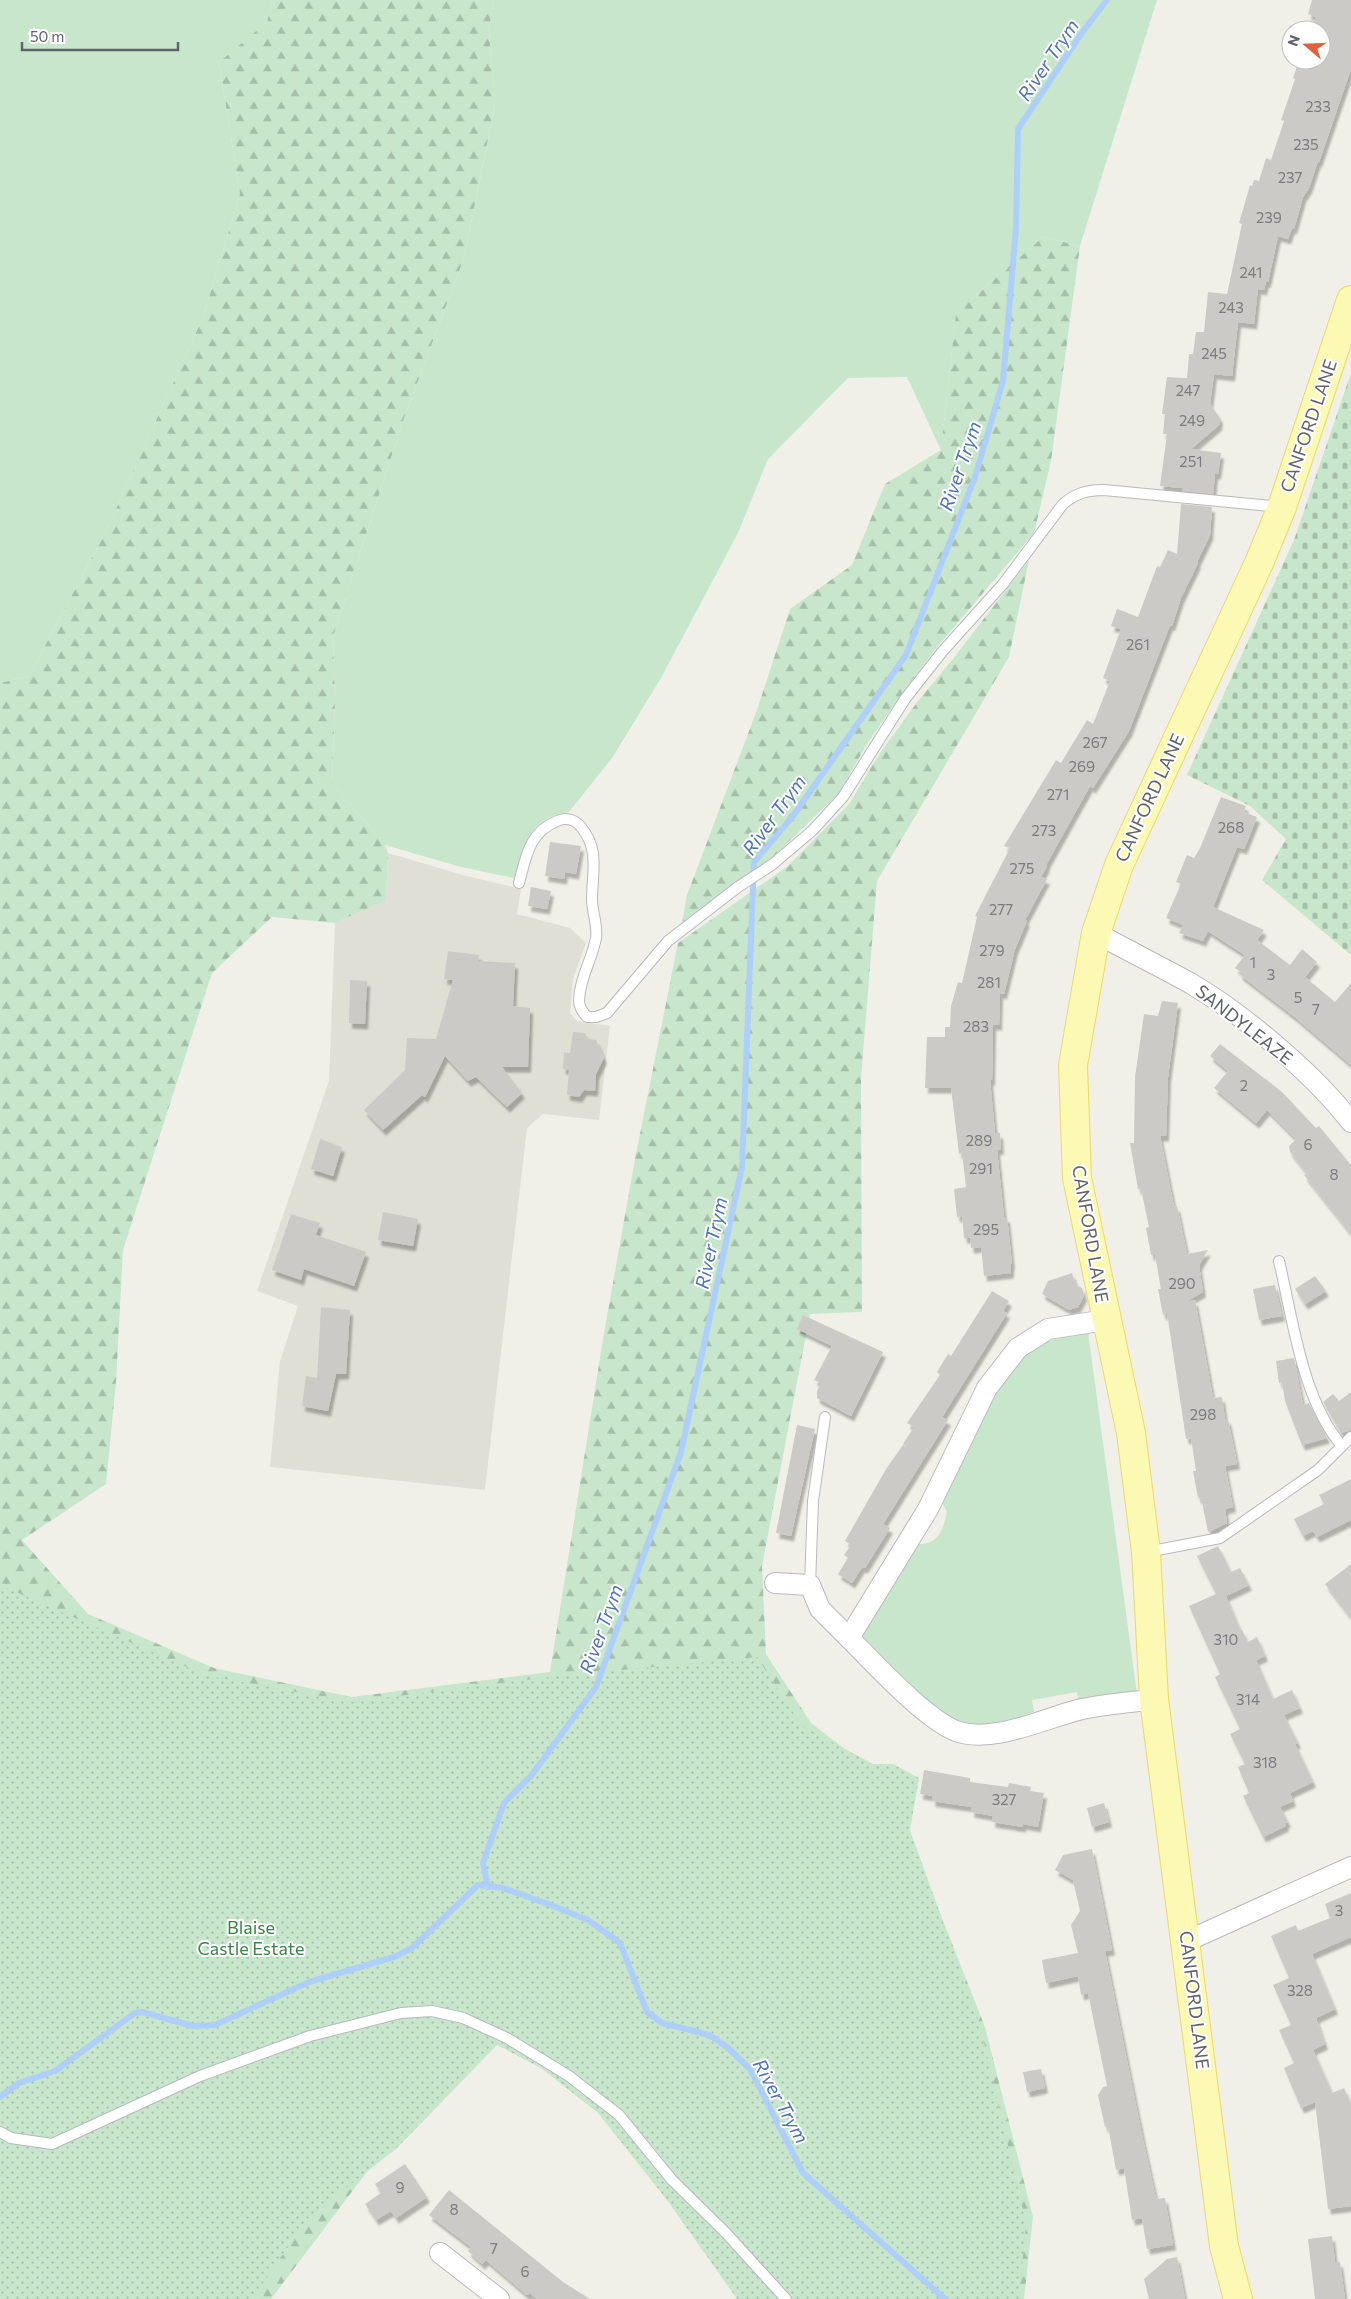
<svg xmlns="http://www.w3.org/2000/svg" width="1351" height="2299" viewBox="0 0 1351 2299" font-family="Commissioner,sans-serif">
<style>
.education{fill:#e0dfd6}
.grass{fill:#c7e6cb}
.forest{fill:url(#forest-firs)}
.cemetery{fill:url(#cemetery-stones)}
.park{fill:url(#park-dots)}
.lines{fill:none;stroke-linecap:round;stroke-linejoin:round}
.stream{stroke:#aecffb;stroke-width:6}
.building{fill:#cccac6;filter:url(#shadow)}
.lane-casing{stroke:#b8b9be;stroke-width:12}
.street-casing{stroke:#b8b9be;stroke-width:22}
.primary-casing{stroke:#ebd867;stroke-width:30}
.lane{stroke:#fff;stroke-width:10}
.street{stroke:#fff;stroke-width:20}
.primary{stroke:#fbf9b3;stroke-width:28}
.labels{text-anchor:middle;stroke-width:4;stroke-linejoin:round;paint-order:stroke}
.number-label{font-size:15px;fill:#7a7c80}
.street-label{font-size:18px;fill:#5f6268;stroke:#fff}
.park-label{font-size:18px;fill:#3a8447;stroke:#fff}
.water-label{font-size:19px;font-style:italic;fill:#4d72b6;stroke:#fff}
</style>
<defs>
<pattern id="forest-firs" width="22" height="20" patternUnits="userSpaceOnUse" patternTransform="scale(1.25)"><rect width="22" height="20" fill="#c7e6cb"/><path d="M5 1l3.5 6h-7zM16 11l3.5 6h-7z" fill="#a5bea9"/></pattern>
<pattern id="cemetery-stones" width="16" height="16" patternUnits="userSpaceOnUse" patternTransform="scale(1.25)"><rect width="16" height="16" fill="#c7e6cb"/><path d="M2 7V4a2 2 0 0 1 4 0v3zM10 15v-3a2 2 0 0 1 4 0v3z" fill="#a5bea9"/></pattern>
<pattern id="park-dots" width="8" height="8" patternUnits="userSpaceOnUse" patternTransform="scale(1.25)"><rect width="8" height="8" fill="#c7e6cb"/><path d="M2 2h.1M6 6h.1" fill="none" stroke="#a5bea9" stroke-width="1.8" stroke-linecap="round"/></pattern>
<filter id="shadow"><feDropShadow dx="3" dy="5.5" stdDeviation="1" flood-color="#0004"/></filter>
</defs>
<rect width="100%" height="100%" fill="#f1f0e8"/>
<!-- education -->
<polygon class="education" points="388,853 463,875 521,889 517,914 570,928 586,943 573,979 570,1013 577,1021 610,1026 599,1120 543,1114 527,1128 485,1490 270,1467 280,1361 298,1306 257,1291 329,1081 335,923 386,900"/>
<!-- grass -->
<g class="grass">
<polygon points="0,0 273,0 267,22 219,62 240,194 203,317 106,531 29,676 0,683"/>
<path d="M493,0h664l-77,246 -37,-9 -87,76 -15,137 -34,-73 -59,1 -80,81 -30,74 -77,145 -49,80 -43,54c-39,4 -45,34 -55,66l-53,-11 -76,-22 -53,-62 3,-82 -2,-65 70,-215 61,-163 31,-153 -6,-73z"/>
<path d="M1088,1332l49,362 -58,9 -2,-11 -45,8 2,12c-22,7 -48,16 -71,12 -42,-8 -77,-57 -101,-89l53,-91c23,1 27,-11 32,-32l-6,-12c21,-41 50,-115 83,-145 17,-16 42,-18 64,-23z"/>
</g>
<!-- forest -->
<g class="forest">
<polygon points="273,0 493,0 489,32 495,104 464,258 403,421 333,636 335,701 332,783 385,845 388,853 386,900 335,923 272,917 212,973 123,1250 116,1382 106,1484 22,1540 88,1614 214,1668 352,1697 550,1672 603,1339 635,1159 678,943 788,866 849,804 880,753 918,701 953,659 1029,560 1009,657 877,881 861,1078 862,1312 810,1314 762,1566 766,1654 811,1723 876,1773 923,1870 985,2027 1033,2217 1024,2299 738,2299 763,2188 489,1996 446,2067 271,2299 0,2299 0,683 29,676 106,531 203,317 240,194 219,62 267,22"/>
<polygon points="1043,237 1080,246 1051,461 1034,533 938,646 902,693 867,744 839,793 775,855 682,923 687,895 757,710 790,609 852,565 885,484 941,450 956,313"/>
</g>
<!-- cemetery -->
<polygon class="cemetery" points="1351,373 1351,955 1262,880 1286,839 1250,806 1187,775 1294,540"/>
<!-- park -->
<polygon class="park" points="0,1585 205,1675 350,1702 549,1677 757,1657 802,1726 873,1764 893,1764 919,1778 910,1830 980,2025 1026,2223 1019,2299 737,2299 667,2200 598,2113 541,2068 497,2045 397,2148 308,2218 252,2299 0,2299"/>
<g class="lines">
<!-- stream -->
<g class="stream">
<polyline points="488,1887 483,1863 504,1803 531,1776 596,1687 681,1452 742,1167 754,862 793,816 906,655 975,477 1003,381 1016,228 1018,129 1081,34 1107,0"/>
<polyline points="0,2097 19,2083 55,2071 135,2013 142,2012 193,2026 215,2025 309,1982 394,1957 412,1948 478,1885 503,1888 548,1904 588,1920 620,1943 647,2012 662,2023 709,2035 727,2047 750,2069 803,2173 945,2299"/>
</g>
</g>
<!-- building -->
<g class="building">
<polygon points="1312,0 1351,0 1351,69 1319,162 1318,161 1309,188 1303,197 1294,229 1292,228 1288,239 1278,236 1268,282 1266,282 1264,290 1258,289 1254,324 1238,322 1232,376 1214,374 1210,404 1220,418 1219,425 1191,449 1221,453 1218,474 1215,474 1213,494 1182,491 1182,488 1160,486 1167,434 1163,434 1165,414 1162,414 1167,377 1187,378 1189,354 1193,354 1196,332 1204,332 1208,292 1227,294 1242,224 1239,223 1250,185 1252,186 1254,180 1259,181 1266,158 1271,160 1284,121 1281,120 1295,79 1293,78 1299,60 1321,60 1321,30 1311,30 1316,17 1308,14"/>
<polygon points="1181,504 1212,507 1210,535 1197,562 1198,563 1181,598 1172,626 1170,625 1129,731 1093,788 1090,786 1046,865 1047,866 1041,877 1047,879 1025,920 1027,921 1015,949 1004,994 1000,993 999,1025 993,1025 992,1080 990,1080 995,1133 1000,1133 1001,1149 997,1150 1004,1217 1007,1217 1012,1264 1011,1264 1011,1273 984,1276 981,1247 971,1248 970,1238 964,1238 962,1216 957,1217 954,1189 966,1187 962,1153 959,1154 951,1088 925,1088 927,1037 945,1037 945,1027 950,1027 951,1006 958,982 962,983 977,917 975,916 1010,848 1004,846 1056,760 1061,763 1087,720 1093,724 1110,681 1103,678 1121,629 1111,626 1117,609 1138,617 1157,566 1160,567 1168,550 1177,554"/>
<polygon points="1221,797 1246,806 1244,812 1257,817 1244,849 1237,847 1213,907 1264,930 1257,940 1290,965 1302,949 1317,962 1305,977 1335,1002 1351,983 1351,1065 1296,1018 1239,974 1241,972 1235,968 1245,955 1208,931 1203,941 1179,933 1183,925 1166,918 1181,884 1176,882 1187,855 1194,858 1200,848"/>
<polygon points="550,842 581,846 576,874 565,872 564,879 545,876"/>
<polygon points="531,887 551,891 547,909 528,906"/>
<polygon points="448,951 479,955 478,961 515,963 513,1006 530,1008 528,1067 502,1067 522,1093 507,1107 476,1077 468,1081 445,1056 425,1097 422,1095 383,1130 364,1110 405,1070 407,1038 436,1039 453,980 444,979"/>
<polygon points="350,980 367,981 365,1024 349,1023"/>
<polygon points="1162,1001 1178,1003 1168,1077 1166,1136 1160,1136 1174,1207 1177,1206 1187,1254 1208,1250 1199,1265 1203,1292 1185,1302 1195,1300 1213,1398 1222,1397 1225,1419 1228,1419 1237,1464 1225,1466 1233,1507 1225,1509 1227,1523 1208,1532 1201,1497 1198,1498 1193,1471 1196,1471 1191,1438 1186,1439 1167,1313 1163,1315 1158,1289 1161,1289 1155,1255 1151,1255 1146,1228 1149,1227 1141,1189 1138,1189 1130,1143 1134,1143 1135,1077 1144,1014 1158,1016"/>
<polygon points="573,1032 585,1033 588,1039 596,1040 604,1058 596,1074 595,1091 584,1090 579,1097 567,1095 569,1070 563,1069 564,1052 570,1053"/>
<polygon points="1220,1044 1282,1092 1316,1128 1319,1126 1351,1165 1351,1234 1304,1175 1307,1173 1290,1152 1289,1146 1296,1139 1267,1110 1256,1123 1214,1088 1228,1071 1210,1056"/>
<polygon points="320,1139 342,1147 333,1176 311,1169"/>
<polygon points="383,1212 418,1219 413,1246 378,1240"/>
<polygon points="291,1214 320,1223 316,1235 366,1252 354,1286 304,1269 301,1280 272,1270"/>
<polygon points="1072,1273 1076,1285 1082,1288 1084,1296 1078,1307 1069,1310 1042,1294 1048,1281"/>
<polygon points="1315,1276 1326,1291 1305,1304 1295,1289"/>
<polygon points="1275,1285 1282,1316 1259,1320 1253,1289"/>
<polygon points="992,1291 1009,1301 1003,1311 1007,1313 942,1417 948,1420 883,1524 890,1528 865,1568 862,1567 852,1583 838,1574 848,1558 844,1555 851,1545 845,1541 886,1469 903,1445 906,1446 903,1444 914,1427 907,1423 940,1375 937,1372 948,1354 951,1356"/>
<polygon points="321,1307 350,1310 346,1374 336,1374 328,1411 302,1406 306,1376 317,1378"/>
<polygon points="803,1315 883,1352 851,1416 817,1398 817,1391 821,1383 814,1380 832,1346 797,1329"/>
<polygon points="1294,1358 1303,1405 1309,1403 1327,1438 1302,1445 1285,1401 1282,1382 1279,1383 1276,1361"/>
<polygon points="1351,1392 1351,1430 1341,1433 1323,1402 1333,1394 1339,1401"/>
<polygon points="797,1425 815,1429 791,1536 776,1533"/>
<polygon points="1351,1479 1351,1520 1317,1537 1313,1531 1303,1536 1294,1519 1324,1504 1319,1495"/>
<polygon points="1218,1546 1231,1572 1240,1568 1249,1585 1226,1596 1240,1630 1242,1630 1248,1642 1257,1637 1265,1656 1256,1660 1273,1699 1292,1690 1300,1708 1284,1715 1298,1743 1295,1744 1313,1782 1290,1793 1293,1801 1280,1807 1288,1822 1285,1823 1286,1826 1263,1837 1243,1796 1249,1793 1238,1767 1245,1764 1230,1734 1240,1729 1215,1677 1220,1674 1189,1606 1216,1594 1197,1556"/>
<polygon points="1351,1564 1351,1618 1325,1584"/>
<polygon points="924,1770 970,1778 970,1782 1008,1787 1009,1783 1031,1787 1030,1791 1044,1793 1038,1827 1023,1824 1023,1827 992,1822 993,1816 971,1812 972,1807 932,1801 933,1796 920,1794"/>
<polygon points="1104,1803 1109,1822 1092,1827 1087,1808"/>
<polygon points="1092,1849 1112,1950 1105,1951 1143,2140 1156,2199 1165,2198 1173,2245 1147,2249 1142,2218 1132,2220 1124,2168 1116,2170 1108,2126 1105,2127 1098,2095 1103,2087 1107,2086 1088,1993 1081,1995 1078,1976 1046,1983 1042,1960 1078,1953 1071,1925 1080,1911 1073,1880 1055,1870 1063,1855"/>
<polygon points="1351,1893 1351,1937 1312,1954 1335,2009 1316,2018 1325,2044 1313,2050 1332,2093 1344,2088 1351,2104 1351,2206 1328,2209 1315,2102 1301,2108 1284,2068 1294,2063 1279,2030 1291,2025 1273,1985 1289,1978 1271,1936 1296,1925 1298,1931 1330,1918 1325,1904"/>
<polygon points="1041,2069 1045,2088 1027,2092 1023,2072"/>
<polygon points="405,2164 427,2197 396,2218 391,2211 376,2220 365,2204 381,2193 375,2184"/>
<polygon points="449,2190 563,2282 590,2299 537,2299 530,2293 527,2295 486,2260 482,2264 468,2251 471,2247 429,2215"/>
<polygon points="1332,2236 1335,2262 1340,2262 1345,2299 1315,2299 1308,2239"/>
<polygon points="1177,2257 1185,2299 1149,2299 1144,2279 1167,2259"/>
</g>
<g class="lines">
<defs>
<g id="lane">
<path d="M519,883c7,-26 10,-51 38,-62 8,-4 18,-2 24,6 19,23 11,45 11,73 0,12 6,25 4,38 -4,22 -16,39 -17,62 0,7 3,11 8,17h9l11,-4 61,-72 70,-54 35,-23 40,-34 30,-33 62,-98 37,-47 61,-68 60,-80c13,-11 24,-14 41,-14l177,17"/>
<path d="M1279,1261c14,59 23,138 63,185"/>
<polyline points="1147,1552 1220,1538 1318,1470 1351,1437"/>
<polyline points="810,1585 813,1501 825,1417"/>
<polyline points="0,2132 11,2138 52,2144 200,2076 310,2036 401,2013 432,2011 463,2018 507,2038 569,2076 619,2115 672,2180 725,2232 786,2299"/>
</g>
<g id="street">
<path d="M1096,933c31,17 63,33 94,50 53,31 124,91 161,139"/>
<path d="M1106,1320l-58,9 -30,19 -31,40 -59,121 -79,129c25,25 76,81 107,93 36,13 87,-12 122,-21 25,-6 51,-7 76,-11"/>
<polyline points="775,1583 810,1585 820,1609 849,1638"/>
<polyline points="1187,1941 1351,1867"/>
<polyline points="440,2253 499,2299"/>
</g>
<polyline id="primary" points="1238,2299 1224,2246 1154,1699 1146,1552 1131,1433 1077,1178 1073,1065 1096,933 1119,865 1259,563 1282,507 1351,300"/>
</defs>
<!-- lane casing -->
<use href="#lane" class="lane-casing"/>
<!-- street casing -->
<use href="#street" class="street-casing"/>
<!-- primary casing -->
<use href="#primary" class="primary-casing"/>
<!-- lane -->
<use href="#lane" class="lane"/>
<!-- street -->
<use href="#street" class="street"/>
<!-- primary -->
<use href="#primary" class="primary"/>
</g>
<g class="labels">
<!-- number labels -->
<g class="number-label">
<text x="1318" y="112">233</text>
<text x="1306" y="150">235</text>
<text x="1290" y="183">237</text>
<text x="1269" y="223">239</text>
<text x="1251" y="278">241</text>
<text x="1231" y="313">243</text>
<text x="1214" y="359">245</text>
<text x="1188" y="396">247</text>
<text x="1192" y="426">249</text>
<text x="1191" y="467">251</text>
<text x="1138" y="650">261</text>
<text x="1095" y="748">267</text>
<text x="1082" y="772">269</text>
<text x="1058" y="800">271</text>
<text x="1231" y="833">268</text>
<text x="1044" y="836">273</text>
<text x="1022" y="874">275</text>
<text x="1001" y="915">277</text>
<text x="992" y="956">279</text>
<text x="1253" y="968">1</text>
<text x="1271" y="980">3</text>
<text x="989" y="988">281</text>
<text x="1298" y="1003">5</text>
<text x="1316" y="1015">7</text>
<text x="976" y="1032">283</text>
<text x="1244" y="1091">2</text>
<text x="979" y="1146">289</text>
<text x="1308" y="1150">6</text>
<text x="981" y="1174">291</text>
<text x="1334" y="1180">8</text>
<text x="986" y="1235">295</text>
<text x="1182" y="1289">290</text>
<text x="1203" y="1420">298</text>
<text x="1226" y="1645">310</text>
<text x="1248" y="1705">314</text>
<text x="1265" y="1768">318</text>
<text x="1004" y="1805">327</text>
<text x="1339" y="1916">3</text>
<text x="1300" y="1996">328</text>
<text x="400" y="2193">9</text>
<text x="454" y="2215">8</text>
<text x="494" y="2254">7</text>
<text x="525" y="2277">6</text>
</g>
<!-- street labels -->
<g class="street-label">
<text transform="translate(1309 426) rotate(-71)" y="6">CANFORD LANE</text>
<text transform="translate(1150 798) rotate(-65)" y="6">CANFORD LANE</text>
<text transform="translate(1244 1025) rotate(38)" y="6">SANDYLEAZE</text>
<text transform="translate(1090 1234) rotate(80)" y="6">CANFORD LANE</text>
<text transform="translate(1194 2000) rotate(83)" y="6">CANFORD LANE</text>
</g>
<!-- park labels -->
<g class="park-label">
<text x="251" y="1934">Blaise<tspan x="251" dy="21">Castle Estate</tspan></text>
</g>
<!-- water labels -->
<g class="water-label">
<text transform="translate(1048 60) rotate(-56)" y="7">River Trym</text>
<text transform="translate(960 466) rotate(-71)" y="7">River Trym</text>
<text transform="translate(774 815) rotate(-54)" y="7">River Trym</text>
<text transform="translate(711 1243) rotate(-78)" y="7">River Trym</text>
<text transform="translate(601 1629) rotate(-70)" y="7">River Trym</text>
<text transform="translate(781 2101) rotate(61)" y="7">River Trym</text>
</g>
</g>
<!-- north arrow -->
<g transform="translate(1306 45) rotate(289)"><circle r="24" fill="#ffffff" stroke="#bfc0c3"/>
<path d="M0-4L9 19L0 12L-9 19Z" fill="#e1613d"/>
<text y="-8" font-size="14" font-weight="bold" text-anchor="middle" fill="#5f6268">N</text>
</g>
<!-- scale -->
<path d="M22 42v8h156v-8" fill="none" stroke="#5f6268" stroke-width="2.5"/>
<text x="30" y="42" font-size="15" fill="#5f6268" stroke="#ffffff" stroke-width="4" paint-order="stroke">50 m</text>
</svg>
